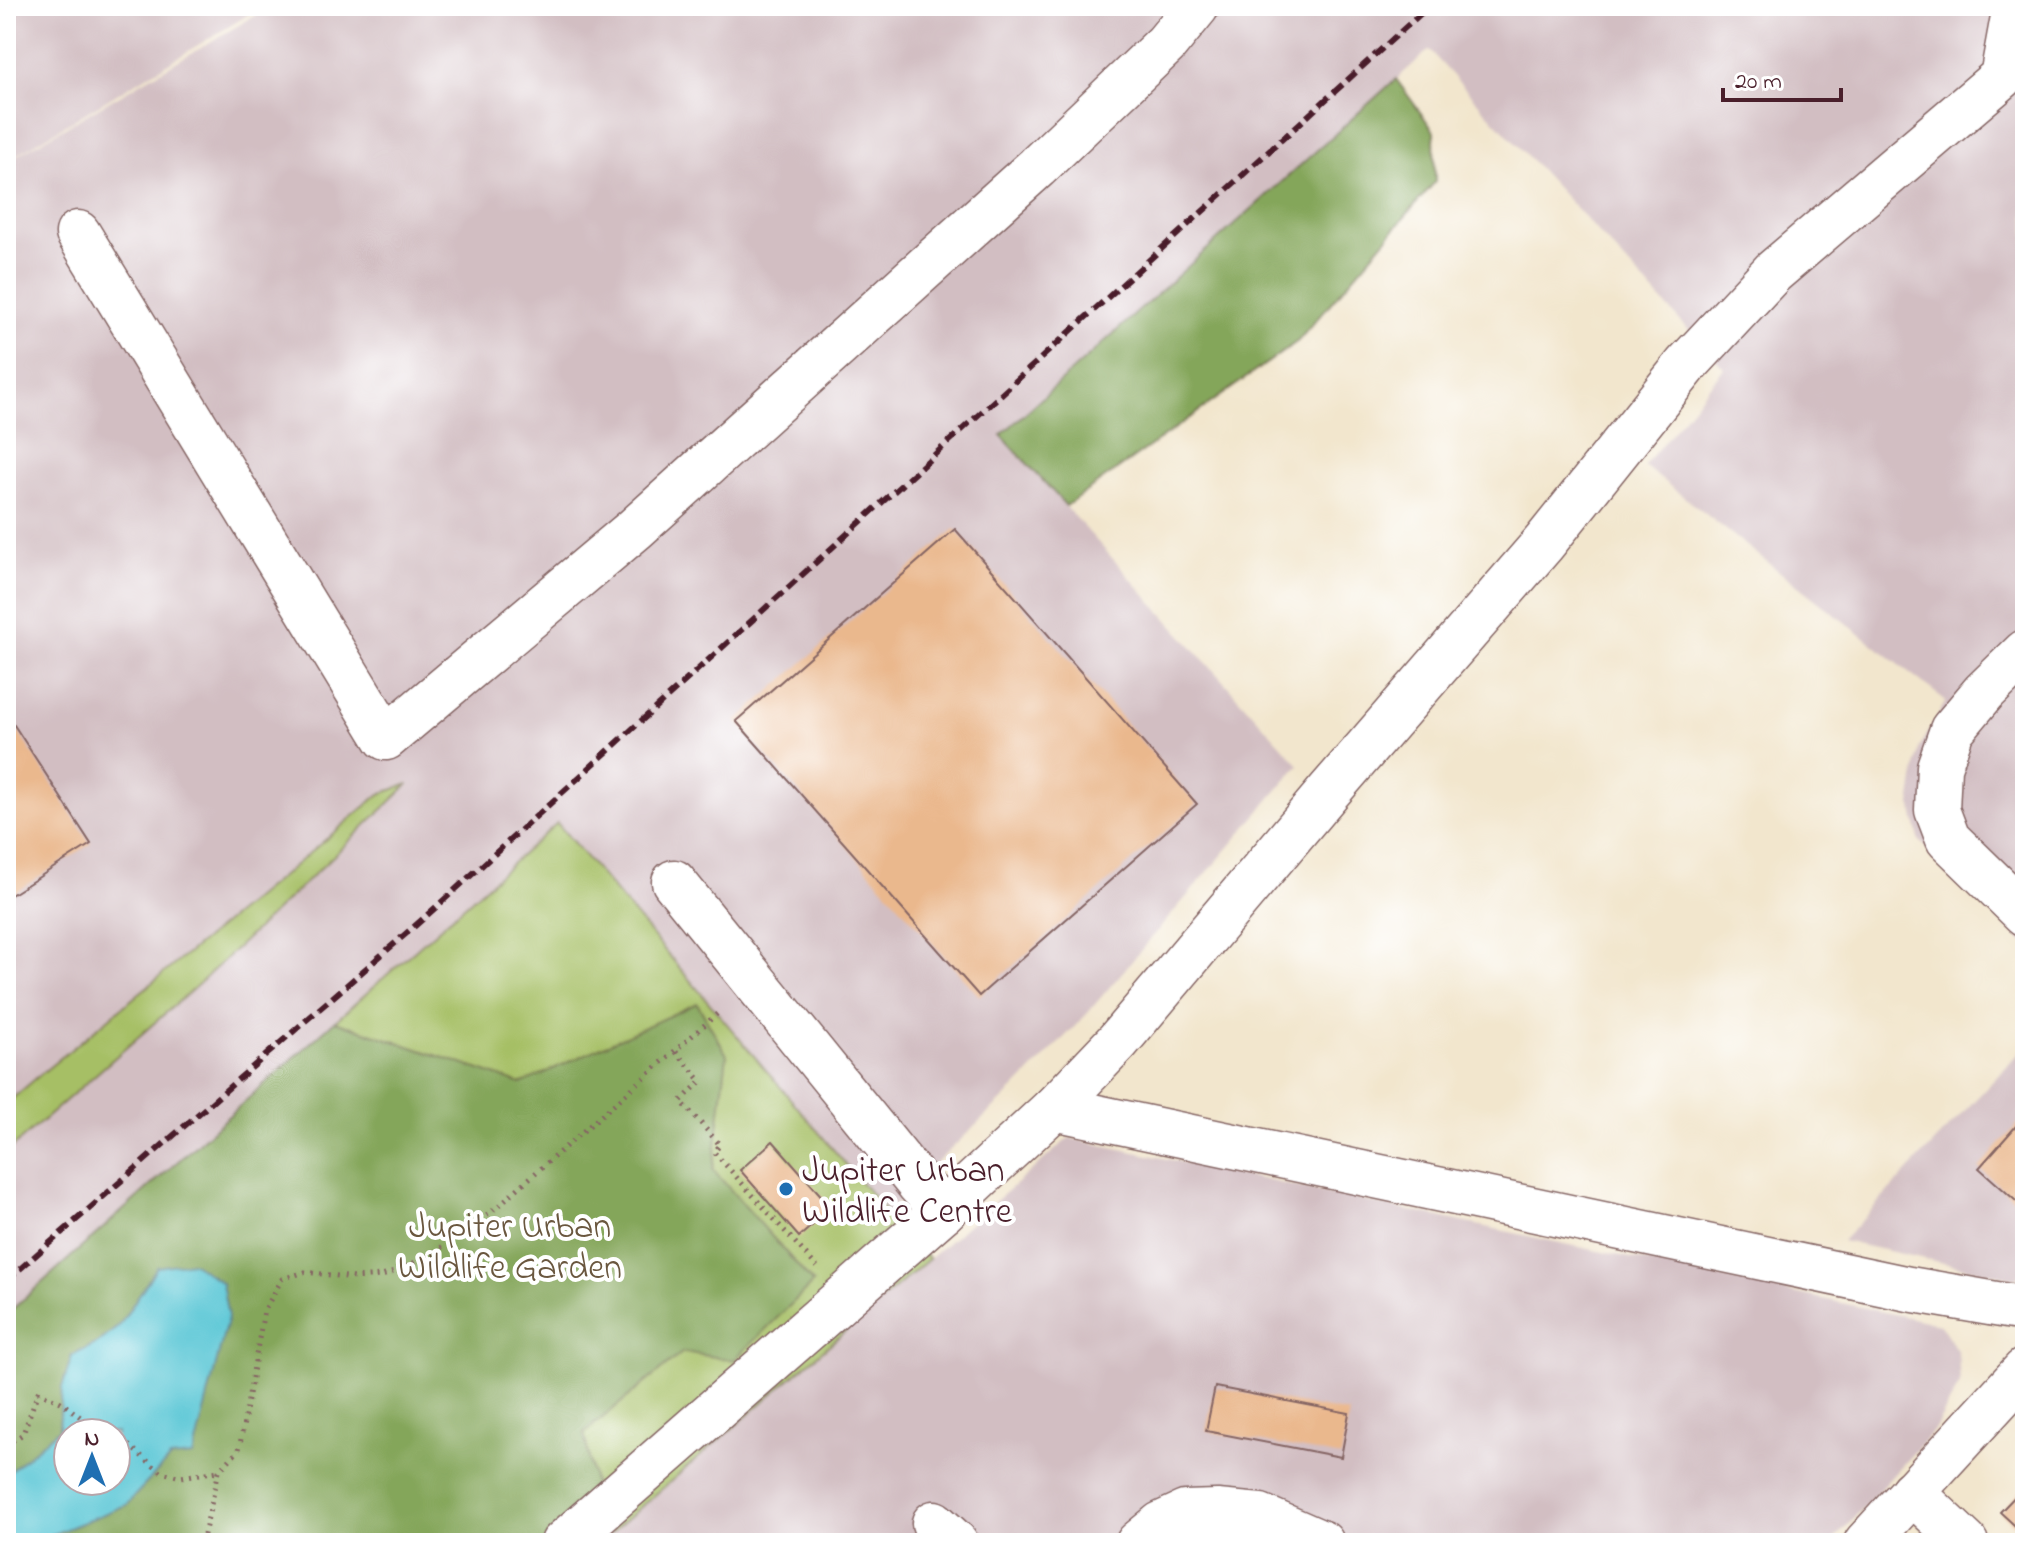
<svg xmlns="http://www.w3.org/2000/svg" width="2031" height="1549" viewBox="0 0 2031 1549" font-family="'Indie Flower',sans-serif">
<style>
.industrial{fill:#d2bec2}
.green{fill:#a6bf65;stroke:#786f48;stroke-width:2;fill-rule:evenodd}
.forest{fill:#84a65a;stroke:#676242;stroke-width:2}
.water{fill:#5cc7d6;stroke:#537380;stroke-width:2;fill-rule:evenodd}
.building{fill:#eab88d}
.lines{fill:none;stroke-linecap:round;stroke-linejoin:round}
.minor-casing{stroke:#856564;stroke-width:47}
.path{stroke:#856564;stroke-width:5;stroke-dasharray:2 6;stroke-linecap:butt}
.minor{stroke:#fff;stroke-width:44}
.rail{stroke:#4a1f2b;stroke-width:6;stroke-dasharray:12 6;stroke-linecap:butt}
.poi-dot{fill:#1f6fb2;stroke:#fff;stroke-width:3}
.labels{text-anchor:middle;stroke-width:8;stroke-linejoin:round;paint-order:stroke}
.poi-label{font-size:36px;fill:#4a1f2b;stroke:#fff;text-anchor:start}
.park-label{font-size:36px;fill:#6a573f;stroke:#fff}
</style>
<rect width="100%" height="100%" fill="#fff"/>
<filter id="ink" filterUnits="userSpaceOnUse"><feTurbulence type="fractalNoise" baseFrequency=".0125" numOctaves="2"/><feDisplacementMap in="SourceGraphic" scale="16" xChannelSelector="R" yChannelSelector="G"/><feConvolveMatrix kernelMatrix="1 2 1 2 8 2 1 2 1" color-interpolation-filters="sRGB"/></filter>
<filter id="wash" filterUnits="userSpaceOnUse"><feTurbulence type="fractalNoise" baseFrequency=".006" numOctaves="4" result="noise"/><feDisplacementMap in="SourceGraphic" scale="32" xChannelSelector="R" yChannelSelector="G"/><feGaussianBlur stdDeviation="1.8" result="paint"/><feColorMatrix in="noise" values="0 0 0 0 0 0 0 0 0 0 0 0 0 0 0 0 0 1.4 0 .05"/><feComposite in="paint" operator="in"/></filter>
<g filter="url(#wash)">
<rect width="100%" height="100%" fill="#f2e6cd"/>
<!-- industrial -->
<g class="industrial">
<polygon points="6,6 263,6 6,161"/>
<polygon points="271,6 2025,6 2025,944 1919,840 1911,799 1919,749 1946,701 1644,466 1724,368 1429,50 1001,435 1299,765 1085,1016 1015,1088 932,1167 887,1213 557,823 6,1315 6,162"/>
<polygon points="2025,1047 2025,1276 2013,1278 1842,1241"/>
<polygon points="1069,1138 1940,1324 1958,1352 1960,1384 1935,1429 1831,1543 599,1543"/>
</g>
<!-- green -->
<g class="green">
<polygon points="409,784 201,982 6,1153 6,1104 41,1074 288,871 380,794"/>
<path d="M557,823l330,390 42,46 -330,284h-593v-228zM68,1433h48v48h-48z"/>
</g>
<!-- forest -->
<g class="forest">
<polygon points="1396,79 1434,131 1435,182 1298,341 1066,506 1001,435"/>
<polygon points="697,1003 727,1055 713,1170 813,1283 734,1360 683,1352 584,1433 605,1538 599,1543 36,1543 51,1535 126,1505 170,1458 157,1268 119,1326 98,1343 72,1356 62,1388 59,1429 6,1475 6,1315 335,1021 521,1084"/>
</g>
<!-- water -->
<path class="water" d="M192,1262l30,21 6,34 -35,139 -23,2 -44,47 -75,30 -15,8h-30v-68l53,-46 3,-41 10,-32 26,-13 21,-17 38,-59zM68,1433h48v48h-48z"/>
<g id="blocks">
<!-- building -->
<g class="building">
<polygon points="955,529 1197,804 979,996 736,721"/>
<polygon points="14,725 91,844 6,898 6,730"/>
<polygon points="2025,1116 2025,1209 1979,1168"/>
<polygon points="773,1141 832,1208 799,1237 740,1170"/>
<polygon points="1215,1387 1349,1413 1341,1457 1206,1431"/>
<polygon points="2025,1486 2025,1535 2000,1512"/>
</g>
</g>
</g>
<g filter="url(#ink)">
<use href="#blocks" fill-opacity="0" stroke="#856564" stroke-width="2"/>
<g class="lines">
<defs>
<g id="minor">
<polyline points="78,233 386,738 635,529 1037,167 1166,44 1197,6"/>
<polyline points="2025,652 1984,692 1952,730 1939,767 1937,810 1948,839 2025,914"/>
<polyline points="674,882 918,1183 943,1211"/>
<polyline points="1054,1108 1909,1289 2025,1309"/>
<polyline points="1912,1492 1966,1543"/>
<polyline points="934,1523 956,1543"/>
<polyline points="563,1543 943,1211 1054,1108 1118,1041 1329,791 1544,543 1687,364 1773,272 2002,77 2015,6"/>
<polyline points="1138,1543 1161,1524 1185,1513 1217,1512 1260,1516 1322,1543"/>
<polyline points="1866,1543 2025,1370"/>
</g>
</defs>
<!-- minor casing -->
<use href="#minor" class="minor-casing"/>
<!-- path -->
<g class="path">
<polyline points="676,1052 701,1081 681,1101 720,1145 714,1152 817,1267"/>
<polyline points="116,1435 161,1472 181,1477 219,1471"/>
<polyline points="6,1445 23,1434 38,1392 61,1402 101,1433"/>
<polyline points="202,1543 219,1471 239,1450 264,1311 282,1279 305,1272 354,1278 382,1276 397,1271 430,1255 483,1219 718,1013"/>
</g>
<!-- minor -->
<use href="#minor" class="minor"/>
<!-- rail -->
<polyline class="rail" points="6,1281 424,918 1429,6"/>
</g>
</g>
<!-- markers -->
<circle class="poi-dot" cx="786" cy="1189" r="8"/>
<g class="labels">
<!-- poi labels -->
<g class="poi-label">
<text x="802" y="1181">Jupiter Urban<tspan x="802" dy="41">Wildlife Centre</tspan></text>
</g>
<!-- park labels -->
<g class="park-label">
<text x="510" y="1237">Jupiter Urban<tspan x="510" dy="41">Wildlife Garden</tspan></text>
</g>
</g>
<!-- margin -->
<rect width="2031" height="1549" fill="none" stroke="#fff" stroke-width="32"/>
<!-- north arrow -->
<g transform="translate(92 1457)"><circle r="38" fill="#ffffff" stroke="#b7a5aa" stroke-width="2"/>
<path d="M0-6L14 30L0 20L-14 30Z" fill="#1f6fb2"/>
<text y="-12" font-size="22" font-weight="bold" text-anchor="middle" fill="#4a1f2b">N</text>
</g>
<!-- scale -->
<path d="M1723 88v12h118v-12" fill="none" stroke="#4a1f2b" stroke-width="4"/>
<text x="1735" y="88" font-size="24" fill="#4a1f2b" stroke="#ffffff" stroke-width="6" paint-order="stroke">20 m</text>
</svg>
